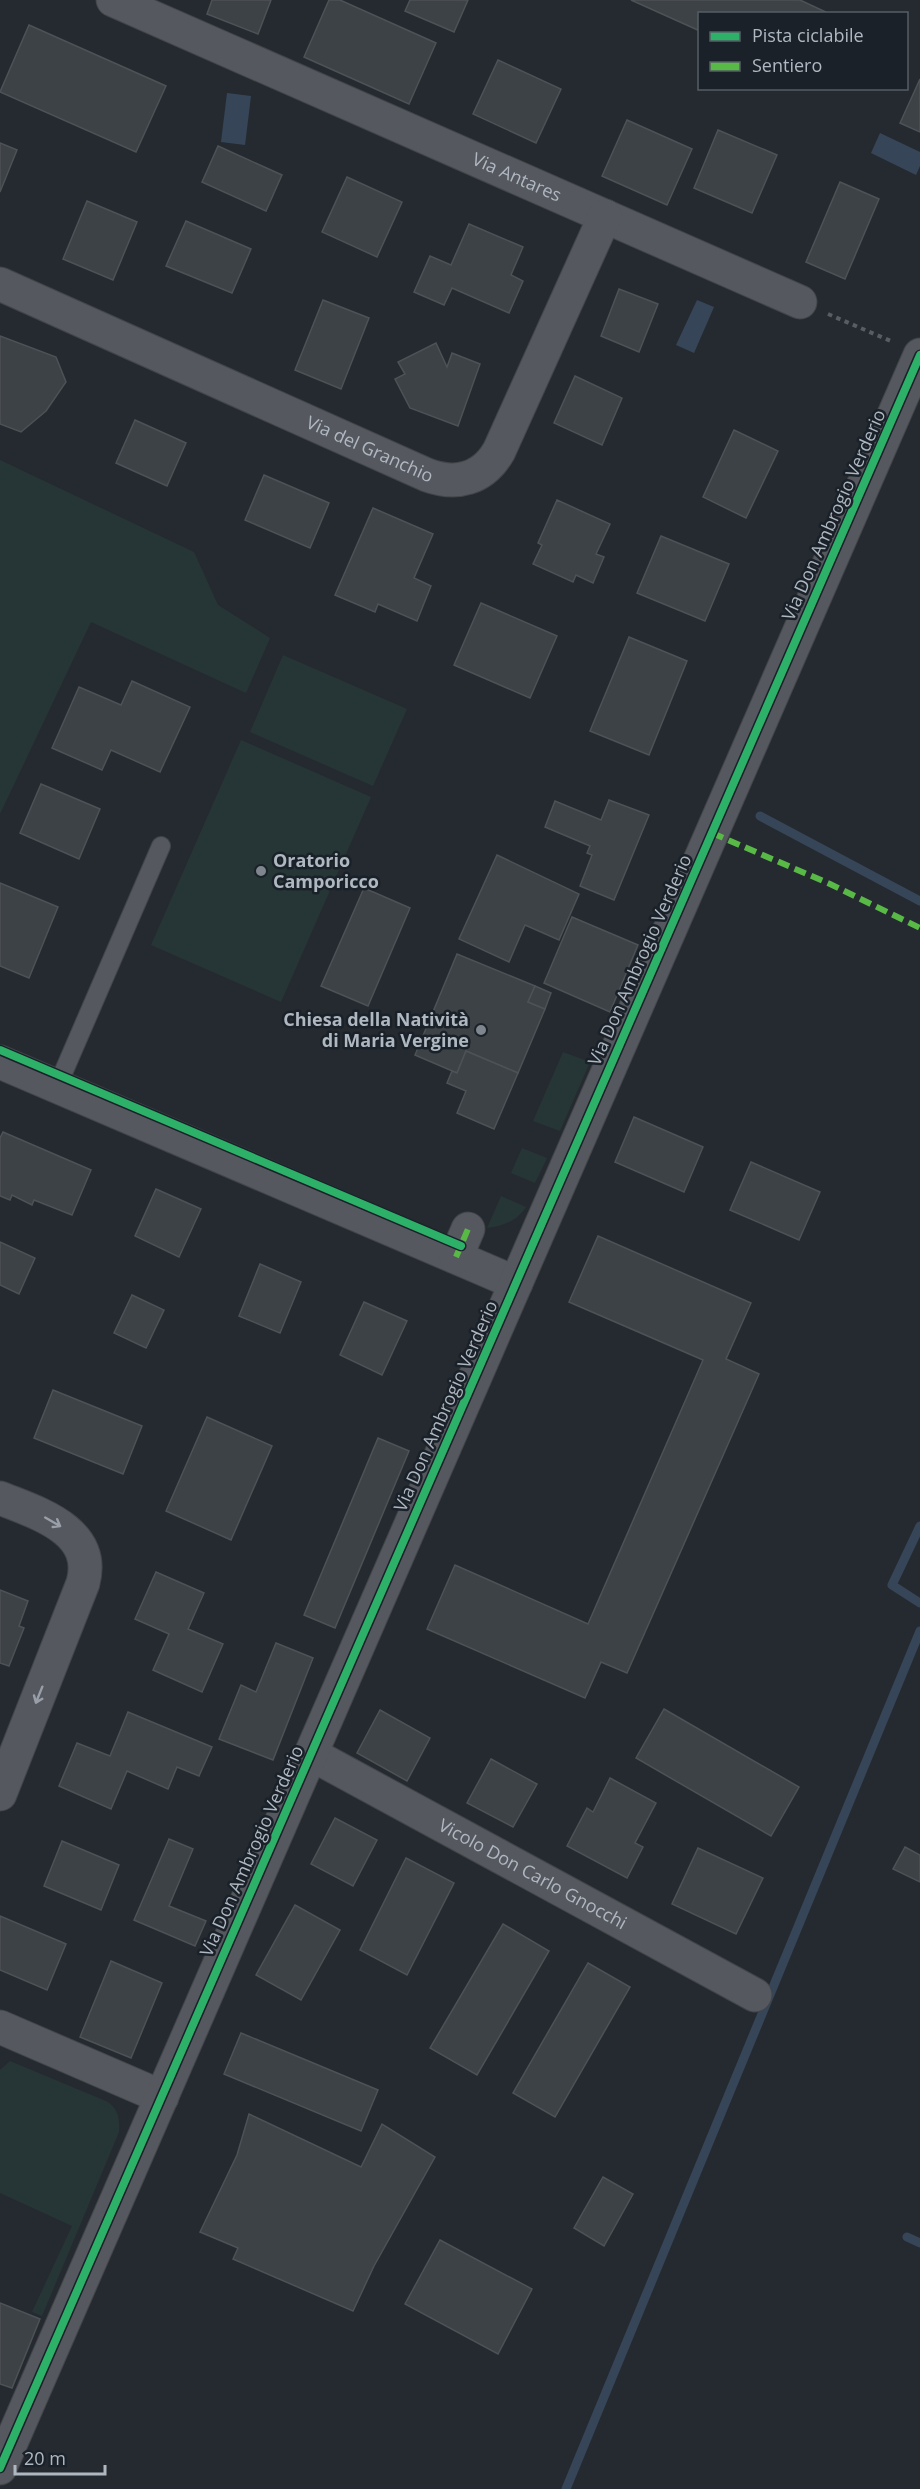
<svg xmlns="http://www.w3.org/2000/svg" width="920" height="2489" viewBox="0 0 920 2489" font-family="'Open Sans',sans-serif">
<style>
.green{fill:#263636}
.water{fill:#364658}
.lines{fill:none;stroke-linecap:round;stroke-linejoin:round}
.stream{stroke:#364658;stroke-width:9}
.building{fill:#3d4246;stroke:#4d5257;stroke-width:1.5}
.lane-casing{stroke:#414549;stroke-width:20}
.street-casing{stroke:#414549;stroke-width:35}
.path{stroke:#595d62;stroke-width:4;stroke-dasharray:4.5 4.5;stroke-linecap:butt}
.lane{stroke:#55585e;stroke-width:18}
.street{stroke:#55585e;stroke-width:33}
.quiet{stroke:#58b947;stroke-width:6;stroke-dasharray:12 6;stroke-linecap:butt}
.cycleway-casing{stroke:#1a2129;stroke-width:11}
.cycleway{stroke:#2db169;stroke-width:8}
.oneway{stroke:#989fa8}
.poi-dot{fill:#7f868e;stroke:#1a2129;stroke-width:2}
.labels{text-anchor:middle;stroke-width:5;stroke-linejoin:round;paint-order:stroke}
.street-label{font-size:18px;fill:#afb7c1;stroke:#1a2129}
.poi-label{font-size:18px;font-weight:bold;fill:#afb7c1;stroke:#1a2129;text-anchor:start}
</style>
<rect width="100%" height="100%" fill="#252a30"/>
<!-- green -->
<g class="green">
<polygon points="0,460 194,552 218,605 270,638 246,693 91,622 0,814"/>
<polygon points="283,655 407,709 373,786 250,732"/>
<polygon points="241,740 371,797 281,1002 151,945"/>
<polygon points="563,1052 590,1062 560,1131 533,1121"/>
<polygon points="522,1148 547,1158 535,1183 511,1173"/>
<path d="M501,1196l25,11c-9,14 -23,19 -39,21z"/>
<path d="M10,2061l96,40c12,7 14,17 13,31l-77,184 -10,-4 40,-86 -72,-33v-123z"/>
</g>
<!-- water -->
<g class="water">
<polygon points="227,93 251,96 245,145 221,142"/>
<polygon points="880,133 920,152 920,166 916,175 871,153"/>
<polygon points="697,300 714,307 694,353 676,345"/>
</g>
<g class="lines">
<!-- stream -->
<g class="stream">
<polyline points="760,816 920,901"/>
<polyline points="920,1526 892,1585 920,1603"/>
<polyline points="907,2237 920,2243"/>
<polyline points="566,2489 920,1631"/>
</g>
</g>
<!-- building -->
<g class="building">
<polygon points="212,0 271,0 258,34 207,14"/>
<polygon points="329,0 340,0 436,43 409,104 304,57"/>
<polygon points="410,0 468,0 454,32 405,11"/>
<polygon points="631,0 800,0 830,14 700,14 700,31"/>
<polygon points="29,25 166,86 136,152 0,92"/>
<polygon points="498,60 561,89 536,143 473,114"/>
<polygon points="920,79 920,132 900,123"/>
<polygon points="627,120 692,149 667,205 602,176"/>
<polygon points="718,130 777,155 752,213 694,188"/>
<polygon points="0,143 17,150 0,192"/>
<polygon points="218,146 282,175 266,211 202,182"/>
<polygon points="347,177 402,202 377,257 322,232"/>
<polygon points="840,182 879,199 845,279 806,262"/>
<polygon points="87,201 137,222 113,280 63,259"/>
<polygon points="186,221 251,249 232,293 166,266"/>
<polygon points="469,224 523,247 511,275 523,281 509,313 452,288 444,305 414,292 430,256 451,265"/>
<polygon points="619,289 658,304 639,352 601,336"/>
<polygon points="323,300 369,318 341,389 295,370"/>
<polygon points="0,336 56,357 66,382 46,411 21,432 0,424"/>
<polygon points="436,343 447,367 452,353 480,364 458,426 410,408 395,379 405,374 398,362"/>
<polygon points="575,376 622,398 602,445 554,423"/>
<polygon points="135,420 186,443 167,486 116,463"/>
<polygon points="734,430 778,451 746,518 703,497"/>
<polygon points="264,475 329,503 310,548 245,520"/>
<polygon points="557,500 610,524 596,554 604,557 593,583 576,575 573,582 533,564 542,545 538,543"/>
<polygon points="373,508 433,534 414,578 431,586 417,621 378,604 375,612 335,595"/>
<polygon points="661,536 729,564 705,621 637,593"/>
<polygon points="481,603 557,636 530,698 454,665"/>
<polygon points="629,637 687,661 649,755 590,731"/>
<polygon points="132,681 190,707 160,772 111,750 102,770 52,748 79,687 121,705"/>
<polygon points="41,784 100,809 79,859 20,833"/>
<polygon points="609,800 649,815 614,900 580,886 592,855 587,853 590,846 545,827 555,801 601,820"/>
<polygon points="497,855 579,894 559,940 525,925 509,962 459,939"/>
<polygon points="0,883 58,907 29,978 0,966"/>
<polygon points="364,888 410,908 368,1006 321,986"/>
<polygon points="572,917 638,945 610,1012 544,983"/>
<polygon points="457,954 535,986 528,1002 545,1009 518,1073 466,1051 457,1073 415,1055"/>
<polygon points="535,986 551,993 545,1009 528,1002"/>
<polygon points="466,1051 518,1073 494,1129 457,1113 466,1091 447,1083 452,1071 457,1073"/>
<polygon points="634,1117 703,1147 684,1192 615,1162"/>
<polygon points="3,1132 91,1170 72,1215 34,1200 32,1205 12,1195 10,1200 0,1196 0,1138"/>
<polygon points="751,1162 820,1192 799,1240 730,1210"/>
<polygon points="156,1189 201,1209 179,1257 135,1236"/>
<polygon points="598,1236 751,1303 726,1359 759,1374 627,1673 601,1662 585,1698 427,1629 455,1565 588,1624 703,1360 569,1302"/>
<polygon points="0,1242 35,1258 19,1294 0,1285"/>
<polygon points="260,1264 301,1282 280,1333 239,1316"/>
<polygon points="132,1295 164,1310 146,1348 114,1333"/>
<polygon points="364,1302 407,1321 382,1375 340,1355"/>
<polygon points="53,1390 142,1426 123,1474 34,1438"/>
<polygon points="207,1417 272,1446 231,1540 166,1511"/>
<polygon points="378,1438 409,1451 335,1628 304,1615"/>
<polygon points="156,1572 204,1593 188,1629 223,1644 202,1692 153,1670 169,1634 135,1619"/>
<polygon points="0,1590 28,1601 19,1626 24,1628 9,1666 0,1663"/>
<polygon points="276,1643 313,1658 273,1760 219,1739 241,1685 256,1692"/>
<polygon points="664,1709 799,1787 771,1836 636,1758"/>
<polygon points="380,1710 430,1738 407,1781 357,1753"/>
<polygon points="128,1712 212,1747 199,1776 177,1767 168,1789 127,1771 111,1809 59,1786 77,1743 110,1756"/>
<polygon points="491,1759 537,1784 513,1827 467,1803"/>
<polygon points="610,1778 656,1803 635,1843 643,1847 627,1878 567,1846 587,1808 593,1812"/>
<polygon points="335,1818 377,1840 353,1886 311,1864"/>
<polygon points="169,1839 193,1849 169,1906 206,1921 195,1946 134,1920"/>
<polygon points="62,1841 119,1865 101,1910 44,1886"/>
<polygon points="905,1847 920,1855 920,1882 893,1869"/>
<polygon points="698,1848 763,1878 736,1934 672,1904"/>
<polygon points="406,1858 454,1883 407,1975 360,1950"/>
<polygon points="295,1905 340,1930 301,2000 256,1975"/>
<polygon points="0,1916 66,1944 47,1990 0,1970"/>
<polygon points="503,1924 549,1951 477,2075 430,2048"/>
<polygon points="111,1961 162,1983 131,2058 80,2037"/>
<polygon points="588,1963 630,1987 555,2117 513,2093"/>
<polygon points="241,2033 378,2090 361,2131 224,2074"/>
<polygon points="249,2114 361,2167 382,2124 435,2157 374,2266 353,2311 233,2259 238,2248 200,2232 237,2155"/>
<polygon points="603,2177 633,2194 604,2246 574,2228"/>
<polygon points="440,2240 532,2289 498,2354 405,2304"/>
<polygon points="0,2303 40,2319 12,2388 0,2384"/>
</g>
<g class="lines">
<defs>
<polyline id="lane" points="57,1087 161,846"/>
<g id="street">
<path id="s1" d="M113,0l687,302"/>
<path id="s2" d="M0,284l427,191c30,11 56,4 72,-24l106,-235"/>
<polyline points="0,1062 516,1283"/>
<polyline points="456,1257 468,1229"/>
<path d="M0,1498c37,15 97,32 83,85l-83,211"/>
<path id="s3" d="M311,1754l444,241"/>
<polyline points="0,2027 162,2097"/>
<polyline points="0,2468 920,355"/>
</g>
</defs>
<!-- lane casing -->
<use href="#lane" class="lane-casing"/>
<!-- street casing -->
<use href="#street" class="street-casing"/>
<!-- path -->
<polyline class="path" points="828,314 893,342"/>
<!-- lane -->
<use href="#lane" class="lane"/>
<!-- street -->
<use href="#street" class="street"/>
<!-- quiet -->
<g class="quiet">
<polyline points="712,833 830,884 920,928"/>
<polyline points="456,1257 468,1229"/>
</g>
<defs>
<g id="cycleway">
<polyline points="0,1050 461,1246"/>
<polyline points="0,2468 920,355"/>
</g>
</defs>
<!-- cycleway casing -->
<use href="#cycleway" class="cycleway-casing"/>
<!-- cycleway -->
<use href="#cycleway" class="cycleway"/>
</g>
<!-- one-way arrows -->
<defs><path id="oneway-shaft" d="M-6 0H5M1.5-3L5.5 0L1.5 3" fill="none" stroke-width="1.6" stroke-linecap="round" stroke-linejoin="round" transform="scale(1.5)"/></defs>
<g class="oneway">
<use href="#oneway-shaft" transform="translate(53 1522) rotate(30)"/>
<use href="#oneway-shaft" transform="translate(39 1695) rotate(112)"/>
</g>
<!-- markers -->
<g class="poi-dot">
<circle cx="261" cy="871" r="6"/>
<circle cx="481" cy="1030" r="6"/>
</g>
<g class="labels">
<!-- street labels -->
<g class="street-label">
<text dy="6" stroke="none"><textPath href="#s1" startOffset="441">Via Antares</textPath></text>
<text dy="6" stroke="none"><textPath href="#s2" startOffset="405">Via del Granchio</textPath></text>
<text transform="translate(834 515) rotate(-66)" y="6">Via Don Ambrogio Verderio</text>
<text transform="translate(640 960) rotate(-66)" y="6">Via Don Ambrogio Verderio</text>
<text transform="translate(446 1406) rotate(-66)" y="6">Via Don Ambrogio Verderio</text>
<text transform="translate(252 1851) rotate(-66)" y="6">Via Don Ambrogio Verderio</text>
<text dy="6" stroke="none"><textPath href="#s3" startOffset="252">Vicolo Don Carlo Gnocchi</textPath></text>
</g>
<!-- poi labels -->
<g class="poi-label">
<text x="273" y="867">Oratorio<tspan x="273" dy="21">Camporicco</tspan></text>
<text x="469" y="1026" text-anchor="end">Chiesa della Natività<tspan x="469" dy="21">di Maria Vergine</tspan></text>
</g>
</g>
<!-- legend -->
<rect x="698" y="12" width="210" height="78" fill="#1a2129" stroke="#565d66" stroke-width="1.5"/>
<rect x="710" y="32" width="30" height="9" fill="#2db169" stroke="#565d66" stroke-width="1.5"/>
<text x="752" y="42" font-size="18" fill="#afb7c1">Pista ciclabile</text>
<rect x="710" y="62" width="30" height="9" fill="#58b947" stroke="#565d66" stroke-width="1.5"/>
<text x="752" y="72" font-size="18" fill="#afb7c1">Sentiero</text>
<!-- scale -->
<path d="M15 2465v9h90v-9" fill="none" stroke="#afb7c1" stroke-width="3"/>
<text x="24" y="2465" font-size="18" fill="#afb7c1" stroke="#1a2129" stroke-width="4.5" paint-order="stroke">20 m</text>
</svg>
